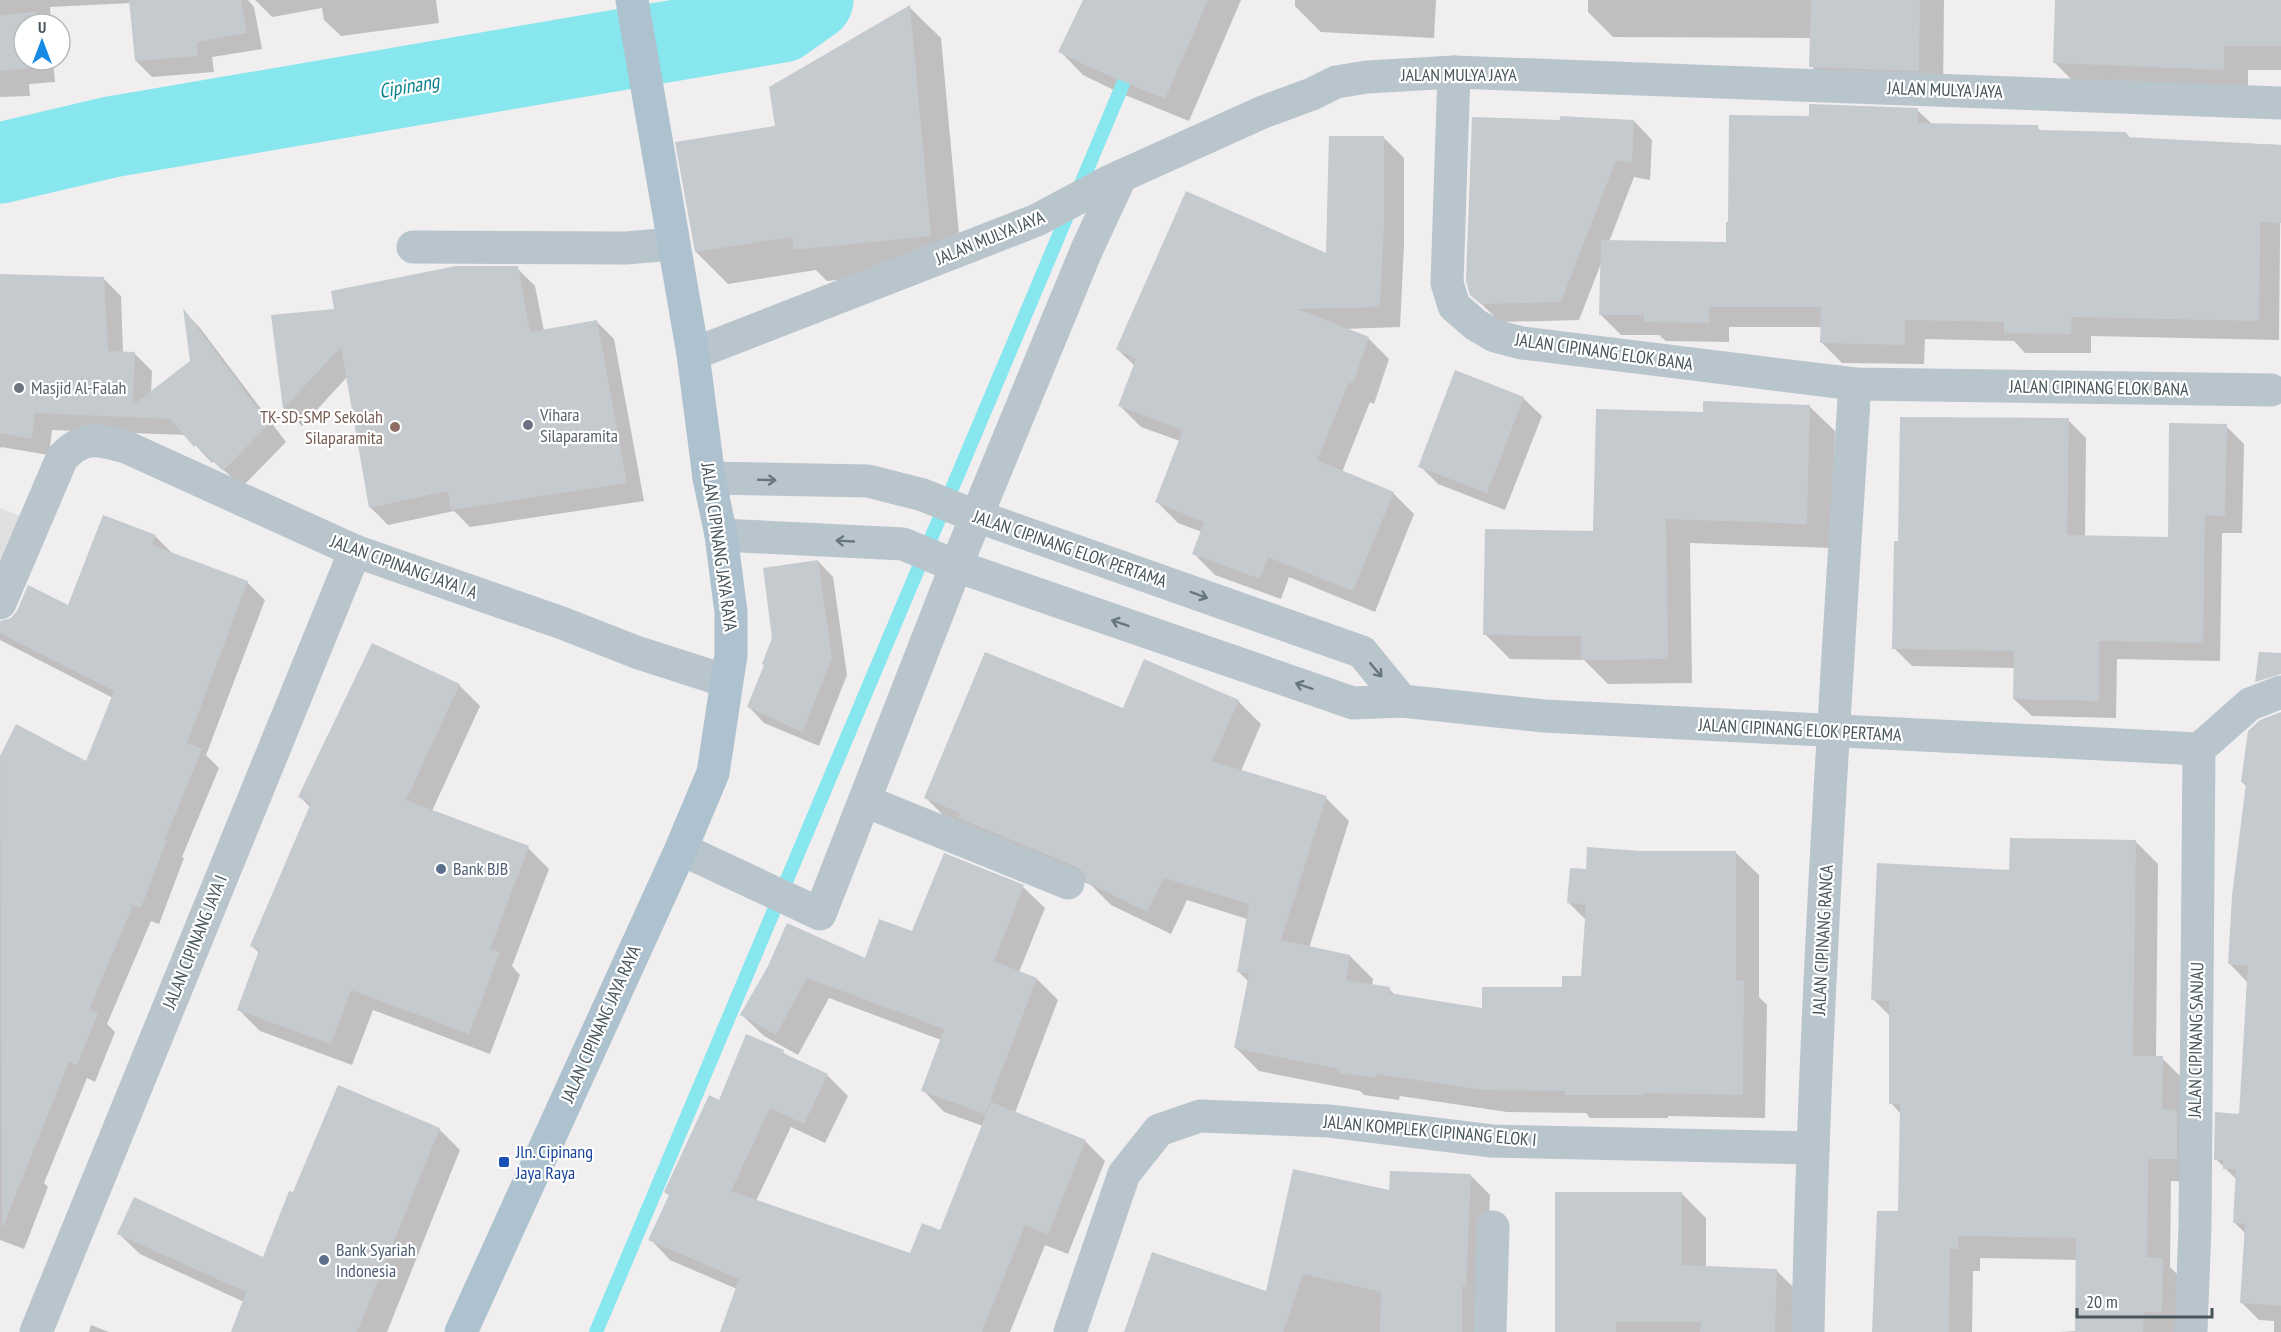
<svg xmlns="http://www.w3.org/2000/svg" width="2281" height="1332" viewBox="0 0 2281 1332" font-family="'PT Sans Narrow',sans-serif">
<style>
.education{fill:#e2dfe1}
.shadow{fill:#0003}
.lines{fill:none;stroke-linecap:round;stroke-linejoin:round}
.stream{stroke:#87e6ee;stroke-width:14}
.river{stroke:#87e6ee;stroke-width:81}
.building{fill:#c5cace}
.minor{stroke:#b9c5cc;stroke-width:33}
.major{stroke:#adc2ce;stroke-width:33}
.oneway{stroke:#68777e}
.worship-dot{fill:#6b7280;stroke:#fff;stroke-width:2}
.education-dot{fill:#8d6e63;stroke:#fff;stroke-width:2}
.service-dot{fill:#5c6f8a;stroke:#fff;stroke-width:2}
.transit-dot{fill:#1a4fb4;stroke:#fff;stroke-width:2}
.labels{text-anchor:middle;stroke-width:4.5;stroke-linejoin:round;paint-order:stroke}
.street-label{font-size:18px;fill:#46555c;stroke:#fff}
.worship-label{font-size:18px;fill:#5b616d;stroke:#fff;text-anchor:start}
.education-label{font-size:18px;fill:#785e54;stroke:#fff;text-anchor:end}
.service-label{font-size:18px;fill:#4e5e75;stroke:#fff;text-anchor:start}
.transit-label{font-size:18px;fill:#164399;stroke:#fff;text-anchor:start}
.water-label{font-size:20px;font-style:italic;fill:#0b838d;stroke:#fff}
</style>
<rect width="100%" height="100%" fill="#f1eeef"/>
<!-- education -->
<polygon class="education" points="0,508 23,517 0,573"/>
<!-- shadow -->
<g class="shadow">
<polygon points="0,0 248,0 254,7 262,49 212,57 214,72 152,77 136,61 131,3 50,7 51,24 24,24 24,60 53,60 55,82 29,84 30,96 0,97"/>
<polygon points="255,0 436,0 439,23 341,36 324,20 322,8 272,17"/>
<polygon points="1085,0 1241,0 1189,121 1120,93 1083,75 1060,51"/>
<polygon points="1295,0 1436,0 1434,38 1321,32 1295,6"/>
<polygon points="1588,0 1944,0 1943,94 1835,90 1811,66 1811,38 1613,37 1588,12"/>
<polygon points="2057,0 2281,0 2281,70 2248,70 2248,94 2079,87 2054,62"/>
<polygon points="909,7 941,38 962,267 827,281 816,270 728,284 696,252 777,127"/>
<polygon points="1917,110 1932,124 2037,127 2042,132 2126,133 2131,139 2281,145 2279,340 2091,336 2091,353 2025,353 2014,341 1925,339 1924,364 1842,363 1822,343 1822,327 1729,327 1729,342 1666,341 1659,335 1621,335 1601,315 1602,261 1579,320 1500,322 1472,295 1634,121 1652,140 1650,180 1634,177 1609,242 1727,243 1810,118"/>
<polygon points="1383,137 1404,158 1404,245 1400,327 1344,329 1368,338 1389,359 1374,404 1370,402 1342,472 1393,493 1414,514 1375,612 1289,577 1281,599 1215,575 1194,554 1202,532 1178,523 1157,502 1180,441 1141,427 1119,405 1135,366 1117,349 1327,255"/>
<polygon points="517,268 535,286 544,331 596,321 614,339 644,501 470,527 454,511 388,525 370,507 348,376 302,426 284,409 272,317 336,310"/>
<polygon points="0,276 103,278 121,296 123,353 135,354 152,371 151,393 191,362 185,312 200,328 286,442 242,487 214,461 212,463 186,435 52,430 49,455 1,447 0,449"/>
<polygon points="1523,398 1542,416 1505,510 1438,484 1420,466"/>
<polygon points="1810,407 1835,431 1831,548 1690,543 1692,683 1608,684 1584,660 1510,659 1485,634 1594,533 1704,414"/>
<polygon points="2068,420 2086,438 2085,537 2169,539 2226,426 2244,444 2242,533 2222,533 2220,661 2117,659 2116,718 2032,716 2014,699 2015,668 1912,666 1894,648 1900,543"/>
<polygon points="155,536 173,554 247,582 265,600 206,755 219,768 182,857 184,858 159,924 151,921 107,1024 115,1032 95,1082 87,1078 44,1183 48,1187 24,1249 0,1240 0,759 17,726 87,763 113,698 0,640 0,623 69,607"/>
<polygon points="818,561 833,577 847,675 819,746 764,723 749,707"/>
<polygon points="459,685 480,706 432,811 528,848 549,869 512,966 520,975 490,1054 373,1010 352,1065 260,1031 239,1010 260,954 252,946 311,808 300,797"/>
<polygon points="1238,701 1261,724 1241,771 1326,798 1349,821 1309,948 1350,956 1373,979 1372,986 1389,989 1396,996 1483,1010 1564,989 1582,978 1586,920 1569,903 1587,871 1641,852 1735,852 1759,875 1759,997 1767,1005 1765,1118 1668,1116 1668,1118 1590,1118 1586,1113 1507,1112 1400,1096 1399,1100 1364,1095 1360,1091 1259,1071 1236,1048 1249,982 1238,971 1247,919 1187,900 1171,934 1111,905 1091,885 983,841 949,821 926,798 1124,710"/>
<polygon points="2281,714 2281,1332 2274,1332 2274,1321 2259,1320 2241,1302 2246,1234 2235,1223 2237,1180 2216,1159 2241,1115 2247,982 2230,964 2247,787 2242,782"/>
<polygon points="2135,841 2158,864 2156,1058 2162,1058 2185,1081 2199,1182 2171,1181 2170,1267 2185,1282 2185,1332 2059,1332 2076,1331 2077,1260 1980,1258 1980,1271 1973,1271 1972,1332 1874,1332 1875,1257 1877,1257 1899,1213 1901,1114 1891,1103 1891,1017 1873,999 2011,871"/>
<polygon points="1023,887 1045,908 1019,972 1037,979 1058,1000 1015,1113 1085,1141 1105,1161 1068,1254 1045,1245 1010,1332 726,1332 737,1289 670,1260 650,1239 670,1196 665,1192 720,1102 783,1052 789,1058 827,1075 848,1096 825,1143 791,1127 756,1201 911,1255 940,1232 983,1126 944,1112 923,1090 941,1040 829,998 798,1055 764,1036 742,1015 769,966 865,960 912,933"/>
<polygon points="439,1129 460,1150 387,1332 232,1332 244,1302 140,1254 119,1234 264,1259 294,1194"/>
<polygon points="1470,1175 1490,1195 1485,1305 1481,1332 1126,1332 1267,1293 1390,1192"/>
<polygon points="1681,1193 1706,1218 1706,1267 1776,1270 1801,1295 1800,1332 1556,1332"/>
<polygon points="91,1325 109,1332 89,1332"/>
</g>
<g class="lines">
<!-- stream -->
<g class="stream">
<polyline points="1078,191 1131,65"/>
<polyline points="596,1332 1070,209"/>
</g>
<!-- river -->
<polyline class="river" points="0,163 111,137 782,22 813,0"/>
</g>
<!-- building -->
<g class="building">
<polygon points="129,0 241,0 247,33 197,42 198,56 135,61"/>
<polygon points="1083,0 1208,0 1165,99 1096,70 1058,52"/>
<polygon points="1811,0 1920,0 1919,71 1809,67"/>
<polygon points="2055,0 2281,0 2281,46 2224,46 2224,70 2053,63"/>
<polygon points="910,5 931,236 794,250 792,237 695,252 675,142 775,126 769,87"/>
<polygon points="36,12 37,24 24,24 24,60 40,60 40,67 0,71 0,15"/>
<polygon points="1809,104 1918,108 1918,123 2038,125 2038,130 2126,132 2126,137 2281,145 2281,223 2260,222 2259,321 2072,317 2071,334 2004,333 2004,322 1905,320 1905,345 1820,343 1821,307 1709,307 1709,323 1644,322 1644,315 1599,315 1601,240 1726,242 1726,222 1728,222 1729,115 1809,116"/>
<polygon points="1560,116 1634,120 1632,163 1616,160 1561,302 1481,304 1470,295 1466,281 1472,117 1560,120"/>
<polygon points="1329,136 1384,136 1384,223 1380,307 1297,309 1369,337 1353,384 1349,382 1317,460 1394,492 1353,591 1268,557 1260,579 1192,554 1204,522 1155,502 1183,430 1118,406 1136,359 1116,349 1186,191 1326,253"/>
<polygon points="456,266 518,266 530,332 597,320 627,483 451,510 448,491 369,508 341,347 283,409 271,315 334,309 331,291"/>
<polygon points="0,274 104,277 108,351 135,352 133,405 190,361 183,308 269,424 223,471 196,445 194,447 170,419 35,413 32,439 0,433"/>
<polygon points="1455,370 1524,397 1487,493 1418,467"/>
<polygon points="1703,401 1810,405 1807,524 1666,519 1668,659 1581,660 1581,636 1483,635 1485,529 1593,531 1596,409 1703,412"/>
<polygon points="1900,417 2069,418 2067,535 2168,537 2169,423 2227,424 2225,516 2205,515 2203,643 2099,641 2099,701 2013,699 2014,651 1892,649 1894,541 1898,541"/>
<polygon points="103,515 156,535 152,545 248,581 187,743 202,749 165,839 167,840 141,908 133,905 89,1010 98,1013 77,1065 69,1062 2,1229 0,756 16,724 86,761 114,691 0,633 0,621 11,618 17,611 28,585 68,605"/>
<polygon points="818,560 832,658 803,732 747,707 764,665 762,664 772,638 763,568"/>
<polygon points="372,643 460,684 406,800 529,846 490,949 500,952 469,1034 351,990 331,1044 237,1010 259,950 250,946 311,803 298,797"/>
<polygon points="985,652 1123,708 1144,659 1239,700 1212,761 1327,796 1281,940 1350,955 1346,980 1390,987 1389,993 1482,1008 1482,987 1562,987 1562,976 1581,976 1586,905 1567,903 1570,868 1586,869 1587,847 1641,851 1736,851 1736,980 1744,981 1743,1095 1645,1093 1645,1095 1565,1095 1565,1091 1483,1090 1377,1074 1376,1078 1339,1073 1340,1069 1234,1048 1249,974 1237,972 1249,904 1164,878 1147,912 1086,882 1083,872 1075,866 958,818 960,813 924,798"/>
<polygon points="2259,652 2281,653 2281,674 2255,682"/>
<polygon points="2281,712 2281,1306 2240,1303 2245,1224 2233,1223 2236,1169 2223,1169 2223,1160 2214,1160 2215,1112 2239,1114 2248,965 2228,964 2232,896 2246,783 2241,782 2248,731 2260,720"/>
<polygon points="2010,838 2136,840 2133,1056 2163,1056 2162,1109 2177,1110 2177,1159 2148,1159 2147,1257 2163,1258 2162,1313 2144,1312 2143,1332 2075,1332 2076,1238 1958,1236 1958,1249 1950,1249 1949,1332 1872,1332 1877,1211 1898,1211 1900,1104 1889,1104 1889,1001 1871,1000 1877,863 2009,870"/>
<polygon points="944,853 1024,885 994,961 1037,978 985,1114 921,1091 944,1029 807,978 776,1035 740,1015 768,966 787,923 865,958 879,919 912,931"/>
<polygon points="746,1034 784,1050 783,1053 828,1074 804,1124 770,1108 731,1191 910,1253 922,1223 940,1230 991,1102 1086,1140 1048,1235 1025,1225 982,1332 720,1332 739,1279 648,1240 669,1195 664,1192 709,1095 719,1100"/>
<polygon points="338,1085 440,1128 357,1332 231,1332 246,1292 117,1234 134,1197 263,1257 289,1191 293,1192"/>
<polygon points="1293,1169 1389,1190 1390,1171 1471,1174 1466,1287 1462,1286 1462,1332 1380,1332 1381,1292 1303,1274 1283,1332 1124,1332 1152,1252 1266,1291"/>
<polygon points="1555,1192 1682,1192 1682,1265 1777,1269 1775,1332 1700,1332 1701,1322 1616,1322 1616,1332 1555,1332"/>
</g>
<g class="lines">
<!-- minor -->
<g class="minor">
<polyline points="1454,72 1447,283 1454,306 1476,325 1495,336 1522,343 1855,384 2271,390"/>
<polyline points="413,247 626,248 673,244"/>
<polyline points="693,354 1037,220 1108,182 1263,112 1312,94 1336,82 1367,77 1454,72 2281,103"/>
<polyline points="709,478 868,481 923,495 965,512 1362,652 1402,701"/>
<polyline points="721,535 903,544 956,566 1353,703 1402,701 1544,716 2199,749"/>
<path d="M0,603l62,-145c21,-23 36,-19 64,-11l229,104 207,72 74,29 90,29"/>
<polyline points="2199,749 2250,704 2281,692"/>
<polyline points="865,801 1068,883"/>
<polyline points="681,849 820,914 956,566 1087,249 1121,176"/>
<polyline points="36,1332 355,551"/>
<polyline points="1070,1332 1124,1174 1159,1130 1200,1116 1329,1121 1492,1141 1813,1148"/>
<polyline points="1490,1332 1493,1227"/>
<path d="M1808,1332c6,-316 27,-632 47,-948"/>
<polyline points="2191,1332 2195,1226 2199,749"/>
</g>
<!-- major -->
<polyline class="major" points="461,1332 681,849 713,773 731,655 731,612 721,535 709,478 693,354 632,0"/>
</g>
<!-- one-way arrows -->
<defs><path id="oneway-shaft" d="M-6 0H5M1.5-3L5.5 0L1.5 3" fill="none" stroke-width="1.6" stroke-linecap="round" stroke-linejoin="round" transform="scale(1.5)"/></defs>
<g class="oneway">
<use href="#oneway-shaft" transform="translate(767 480) rotate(2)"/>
<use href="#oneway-shaft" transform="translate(845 541) rotate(-177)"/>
<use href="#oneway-shaft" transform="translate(1199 595) rotate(20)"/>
<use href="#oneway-shaft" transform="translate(1120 623) rotate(-161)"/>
<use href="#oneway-shaft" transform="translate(1376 670) rotate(50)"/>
<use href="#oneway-shaft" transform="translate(1304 686) rotate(-161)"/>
</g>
<!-- markers -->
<g class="worship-dot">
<circle cx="19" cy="388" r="6"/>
<circle cx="528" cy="425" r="6"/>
</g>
<circle class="education-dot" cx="395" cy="427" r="6"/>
<g class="service-dot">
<circle cx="441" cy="869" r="6"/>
<circle cx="324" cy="1260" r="6"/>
</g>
<rect class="transit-dot" x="498" y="1156" width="12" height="12" rx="3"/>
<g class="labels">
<!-- street labels -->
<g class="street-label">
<text x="1459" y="81">JALAN MULYA JAYA</text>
<text transform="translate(1945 90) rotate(2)" y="6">JALAN MULYA JAYA</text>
<text transform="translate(990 238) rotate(-22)" y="6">JALAN MULYA JAYA</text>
<text transform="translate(1604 352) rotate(8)" y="6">JALAN CIPINANG ELOK BANA</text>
<text transform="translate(2099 388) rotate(1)" y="6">JALAN CIPINANG ELOK BANA</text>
<text transform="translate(719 547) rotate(82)" y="6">JALAN CIPINANG JAYA RAYA</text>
<text transform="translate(1070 549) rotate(19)" y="6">JALAN CIPINANG ELOK PERTAMA</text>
<text transform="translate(404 567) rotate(20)" y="6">JALAN CIPINANG JAYA I A</text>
<text transform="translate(1800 730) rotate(3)" y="6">JALAN CIPINANG ELOK PERTAMA</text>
<text transform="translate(1823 940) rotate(-87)" y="6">JALAN CIPINANG RANCA</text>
<text transform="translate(195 942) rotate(-68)" y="6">JALAN CIPINANG JAYA I</text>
<text transform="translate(601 1024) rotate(-66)" y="6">JALAN CIPINANG JAYA RAYA</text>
<text transform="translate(2196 1040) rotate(-89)" y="6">JALAN CIPINANG SANJAU</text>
<text transform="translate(1430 1131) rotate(5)" y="6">JALAN KOMPLEK CIPINANG ELOK I</text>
</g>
<!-- worship labels -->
<g class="worship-label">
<text x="31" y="394">Masjid Al-Falah</text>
<text x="540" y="421">Vihara<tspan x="540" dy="21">Silaparamita</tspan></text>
</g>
<!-- education labels -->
<g class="education-label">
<text x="383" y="423">TK-SD-SMP Sekolah<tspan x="383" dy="21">Silaparamita</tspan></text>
</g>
<!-- service labels -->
<g class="service-label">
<text x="453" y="875">Bank BJB</text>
<text x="336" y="1256">Bank Syariah<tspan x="336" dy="21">Indonesia</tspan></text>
</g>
<!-- transit labels -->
<g class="transit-label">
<text x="516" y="1158">Jln. Cipinang<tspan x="516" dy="21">Jaya Raya</tspan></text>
</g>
<!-- water labels -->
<g class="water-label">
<text transform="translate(409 86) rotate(-10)" y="7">Cipinang</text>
</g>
</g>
<!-- north arrow -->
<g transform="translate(42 42)"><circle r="28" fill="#ffffff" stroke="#b5bbbe" stroke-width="1.5"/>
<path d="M0-4.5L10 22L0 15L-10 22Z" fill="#158be5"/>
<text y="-9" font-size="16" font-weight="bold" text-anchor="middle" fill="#46555c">U</text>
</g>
<!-- scale -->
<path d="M2077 1308v9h135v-9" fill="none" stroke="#46555c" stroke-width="3"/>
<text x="2086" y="1308" font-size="18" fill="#46555c" stroke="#ffffff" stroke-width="4.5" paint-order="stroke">20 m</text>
</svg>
